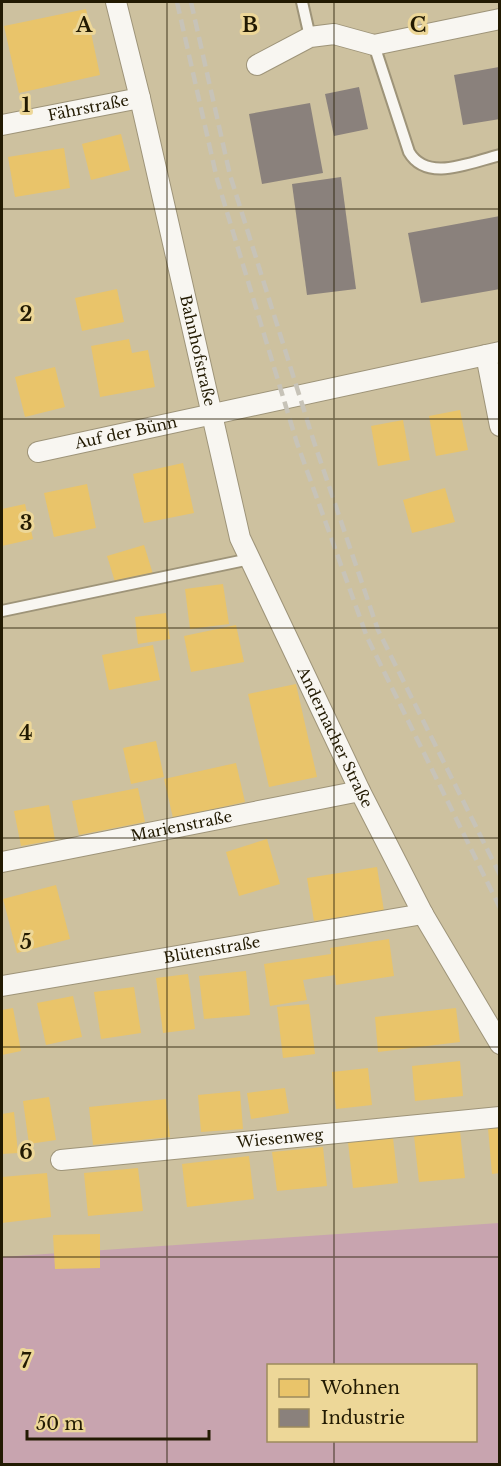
<svg xmlns="http://www.w3.org/2000/svg" width="501" height="1466" viewBox="0 0 501 1466" font-family="'Libre Baskerville',serif">
<style>
.green{fill:#c8a4af;fill-rule:evenodd}
.homes{fill:#e9c46a}
.industry{fill:#8a817c}
.lines{fill:none;stroke-linecap:round;stroke-linejoin:round}
.lane-casing{stroke:#9e9479;stroke-width:14}
.street-casing{stroke:#9e9479;stroke-width:22}
.lane{stroke:#f8f6f1;stroke-width:10}
.street{stroke:#f8f6f1;stroke-width:20}
.rail{stroke:#c7c3b8;stroke-width:4.5;stroke-dasharray:12 6;stroke-linecap:butt}
.grid{fill:none;stroke:#221a02;stroke-width:1.5;stroke-opacity:0.55}
.labels{text-anchor:middle;stroke-width:6;stroke-linejoin:round;paint-order:stroke}
.street-label{font-size:15px;fill:#221a02;stroke:#edd798}
.grid-label{font-size:20px;text-anchor:middle;font-weight:bold;fill:#221a02;stroke:#edd798;stroke-width:6;stroke-linejoin:round;paint-order:stroke}
</style>
<rect width="100%" height="100%" fill="#cdc19f"/>
<!-- green -->
<path class="green" d="M499,1223v241h-497v-207zM268,1366h208v74h-208z"/>
<!-- homes -->
<g class="homes">
<polygon points="86,9 100,75 19,93 4,26"/>
<polygon points="121,134 130,170 91,180 82,144"/>
<polygon points="64,148 70,188 15,197 8,157"/>
<polygon points="117,289 124,322 82,331 75,298"/>
<polygon points="129,339 132,353 148,350 155,387 100,397 91,346"/>
<polygon points="55,367 65,407 25,417 15,377"/>
<polygon points="460,410 468,450 436,456 429,416"/>
<polygon points="403,420 410,460 378,466 371,426"/>
<polygon points="183,463 194,513 144,523 133,474"/>
<polygon points="87,484 96,528 54,537 44,493"/>
<polygon points="445,488 455,522 412,533 403,500"/>
<polygon points="25,504 33,539 2,546 2,509"/>
<polygon points="144,545 153,574 116,585 107,556"/>
<polygon points="223,584 229,624 190,629 185,589"/>
<polygon points="166,613 170,639 138,644 135,617"/>
<polygon points="236,625 244,662 191,672 184,636"/>
<polygon points="153,645 160,680 109,690 102,655"/>
<polygon points="296,684 317,777 269,787 248,694"/>
<polygon points="156,741 164,777 131,784 123,748"/>
<polygon points="236,763 245,802 173,818 164,779"/>
<polygon points="138,788 145,822 79,835 72,801"/>
<polygon points="49,805 55,840 21,846 14,811"/>
<polygon points="267,839 280,884 239,896 226,852"/>
<polygon points="377,867 384,911 314,921 307,878"/>
<polygon points="56,885 70,939 17,953 3,899"/>
<polygon points="389,939 394,976 336,985 335,975 303,980 307,1000 270,1006 264,964 331,954 330,948"/>
<polygon points="246,971 250,1015 204,1019 199,976"/>
<polygon points="188,974 195,1029 163,1033 156,978"/>
<polygon points="134,987 141,1033 101,1039 94,992"/>
<polygon points="73,996 82,1037 46,1045 37,1003"/>
<polygon points="309,1004 315,1054 283,1058 277,1007"/>
<polygon points="13,1008 21,1051 2,1055 2,1010"/>
<polygon points="456,1008 460,1042 378,1052 375,1017"/>
<polygon points="460,1061 463,1096 415,1101 412,1066"/>
<polygon points="368,1068 372,1105 336,1109 332,1072"/>
<polygon points="285,1088 289,1113 251,1119 247,1093"/>
<polygon points="240,1091 243,1129 201,1132 198,1095"/>
<polygon points="49,1097 56,1140 29,1144 23,1101"/>
<polygon points="166,1099 170,1137 93,1145 89,1107"/>
<polygon points="14,1112 18,1153 2,1154 2,1114"/>
<polygon points="500,1127 500,1173 492,1174 488,1128"/>
<polygon points="460,1131 465,1178 419,1182 414,1136"/>
<polygon points="393,1138 398,1183 353,1188 348,1142"/>
<polygon points="323,1147 327,1186 277,1191 272,1152"/>
<polygon points="249,1156 254,1199 187,1207 182,1164"/>
<polygon points="138,1168 143,1211 88,1216 84,1173"/>
<polygon points="47,1173 51,1217 2,1223 2,1177"/>
<polygon points="100,1234 100,1268 55,1269 53,1235"/>
</g>
<!-- industry -->
<g class="industry">
<polygon points="499,67 500,119 463,125 454,75"/>
<polygon points="359,87 368,129 334,136 325,94"/>
<polygon points="310,103 323,173 262,184 249,114"/>
<polygon points="341,177 356,289 307,295 292,184"/>
<polygon points="500,216 500,289 421,303 408,233"/>
</g>
<g class="lines">
<defs>
<g id="lane">
<polyline points="302,2 310,37"/>
<path d="M374,45l35,107c18,31 62,10 91,3"/>
<polyline points="2,611 250,559"/>
</g>
<g id="street">
<path id="s1" d="M116,2l24,96 100,440 120,253 63,123 77,130"/>
<polyline points="257,65 310,37 334,34 374,45 500,19"/>
<path id="s2" d="M2,125l138,-27"/>
<polyline points="486,355 500,426"/>
<path id="s3" d="M38,452l462,-100"/>
<path id="s4" d="M2,862l358,-71"/>
<path id="s5" d="M2,986l421,-72"/>
<path id="s6" d="M61,1160l439,-43"/>
</g>
</defs>
<!-- lane casing -->
<use href="#lane" class="lane-casing"/>
<!-- street casing -->
<use href="#street" class="street-casing"/>
<!-- lane -->
<use href="#lane" class="lane"/>
<!-- street -->
<use href="#street" class="street"/>
<!-- rail -->
<g class="rail">
<polyline points="177,2 217,179 297,443 367,637 500,908"/>
<polyline points="191,2 230,175 314,442 378,630 500,875"/>
</g>
</g>
<!-- grid -->
<path class="grid" d="M167,2v1462M334,2v1364M2,209h498M2,419h498M2,628h498M2,838h498M2,1047h498M2,1257h498M334,1440v24"/>
<g class="labels">
<!-- street labels -->
<g class="street-label">
<text dy="5" stroke="none"><textPath href="#s2" startOffset="88">Fährstraße</textPath></text>
<text dy="5" stroke="none"><textPath href="#s1" startOffset="358">Bahnhofstraße</textPath></text>
<text dy="5" stroke="none"><textPath href="#s3" startOffset="90">Auf der Bünn</textPath></text>
<text dy="5" stroke="none"><textPath href="#s1" startOffset="771">Andernacher Straße</textPath></text>
<text dy="5" stroke="none"><textPath href="#s4" startOffset="183">Marienstraße</textPath></text>
<text dy="5" stroke="none"><textPath href="#s5" startOffset="213">Blütenstraße</textPath></text>
<text dy="5" stroke="none"><textPath href="#s6" startOffset="220">Wiesenweg</textPath></text>
</g>
</g>
<g class="grid-label">
<text x="84" y="32">A</text>
<text x="250" y="32">B</text>
<text x="418" y="32">C</text>
<text x="26" y="112">1</text>
<text x="26" y="321">2</text>
<text x="26" y="530">3</text>
<text x="26" y="740">4</text>
<text x="26" y="949">5</text>
<text x="26" y="1159">6</text>
<text x="26" y="1368">7</text>
</g>
<!-- border -->
<rect width="501" height="1466" fill="none" stroke="#221a02" stroke-width="6"/>
<!-- legend -->
<rect x="267" y="1364" width="210" height="78" fill="#edd798" stroke="#9c8b5c" stroke-width="1.5"/>
<rect x="279" y="1379" width="30" height="18" fill="#e9c46a" stroke="#9c8b5c" stroke-width="1.5"/>
<text x="321" y="1394" font-size="18" fill="#221a02">Wohnen</text>
<rect x="279" y="1409" width="30" height="18" fill="#8a817c" stroke="#9c8b5c" stroke-width="1.5"/>
<text x="321" y="1424" font-size="18" fill="#221a02">Industrie</text>
<!-- scale -->
<path d="M27 1430v9h182v-9" fill="none" stroke="#221a02" stroke-width="3"/>
<text x="36" y="1430" font-size="18" fill="#221a02" stroke="#edd798" stroke-width="4.5" paint-order="stroke">50 m</text>
</svg>
